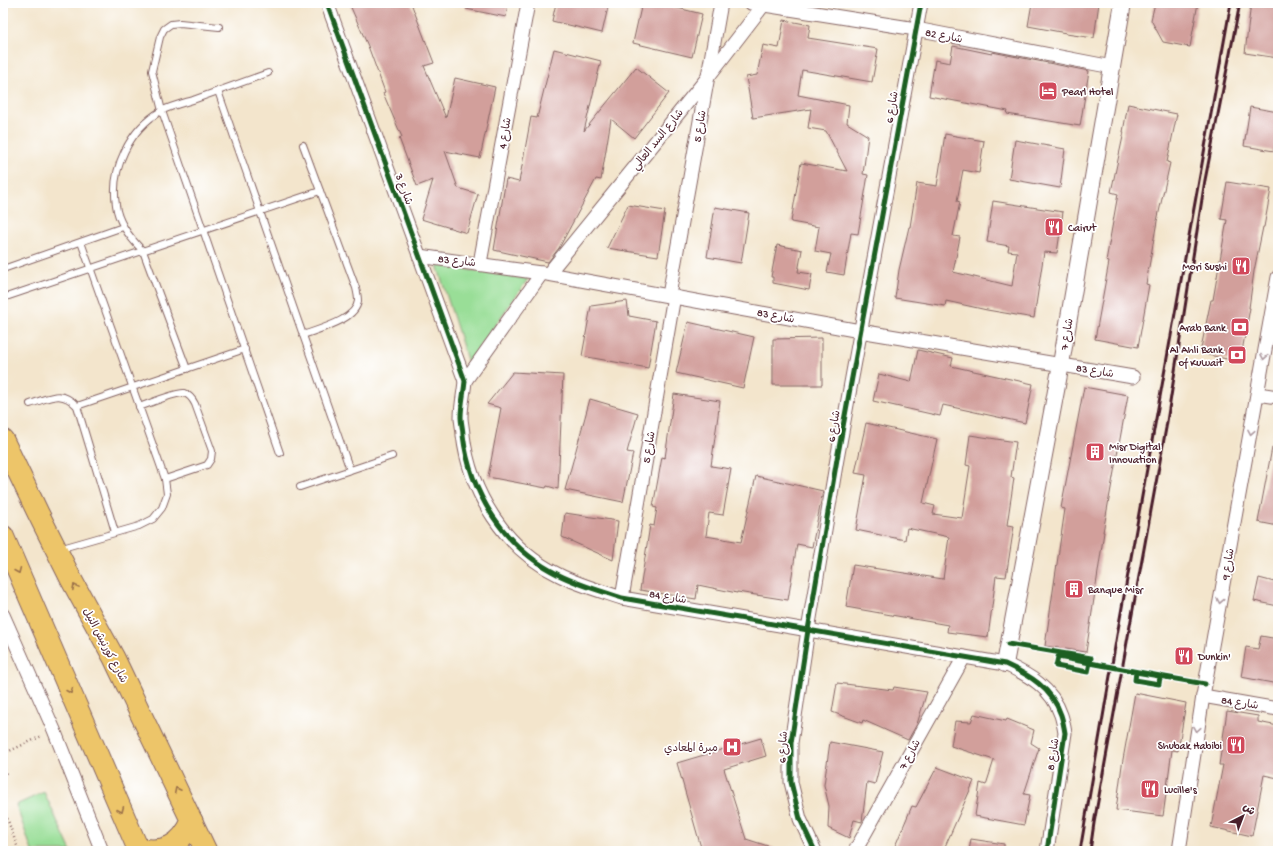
<svg xmlns="http://www.w3.org/2000/svg" width="1281" height="854" viewBox="0 0 1281 854" font-family="'Gochi Hand','Playpen Sans Arabic',sans-serif">
<style>
.green{fill:#99de97;stroke:#727e61}
.building{fill:#d29f9b}
.lines{fill:none;stroke-linecap:round;stroke-linejoin:round}
.service-casing{stroke:#856463;stroke-width:8}
.minor-casing{stroke:#856463;stroke-width:15}
.tertiary-casing{stroke:#856463;stroke-width:18}
.trunk-casing{stroke:#856463;stroke-width:23}
.path{stroke:#856463;stroke-width:2.5;stroke-dasharray:1 3;stroke-linecap:butt}
.service{stroke:#fff;stroke-width:6}
.minor{stroke:#fff;stroke-width:13}
.tertiary{stroke:#fff;stroke-width:16}
.trunk{stroke:#edc569;stroke-width:21}
.rail{stroke:#4a1f2b;stroke-width:3}
.cycleway-casing{stroke:#fff;stroke-width:8}
.cycleway{stroke:#1b5e20;stroke-width:5}
.oneway{stroke:#ae9aa0}
.oneway2{stroke:#9c724a}
.labels{text-anchor:middle;stroke-width:3.5;stroke-linejoin:round;paint-order:stroke}
.street-label{font-size:11px;fill:#4a1f2b;stroke:#fff}
.poi-label{font-size:11px;fill:#4a1f2b;stroke:#fff;text-anchor:start}
</style>
<rect width="100%" height="100%" fill="#fff"/>
<filter id="ink" filterUnits="userSpaceOnUse"><feTurbulence type="fractalNoise" baseFrequency=".025" numOctaves="2"/><feDisplacementMap in="SourceGraphic" scale="8" xChannelSelector="R" yChannelSelector="G"/><feConvolveMatrix kernelMatrix="1 2 1 2 8 2 1 2 1" color-interpolation-filters="sRGB"/></filter>
<filter id="wash" filterUnits="userSpaceOnUse"><feTurbulence type="fractalNoise" baseFrequency=".012" numOctaves="4" result="noise"/><feDisplacementMap in="SourceGraphic" scale="16" xChannelSelector="R" yChannelSelector="G"/><feGaussianBlur stdDeviation="0.9" result="paint"/><feColorMatrix in="noise" values="0 0 0 0 0 0 0 0 0 0 0 0 0 0 0 0 0 1.4 0 .05"/><feComposite in="paint" operator="in"/></filter>
<g filter="url(#wash)">
<rect width="100%" height="100%" fill="#f3e5cc"/>
<!-- green -->
<g class="green">
<polygon points="437,265 528,279 468,363"/>
<polygon points="44,792 71,851 32,851 16,805"/>
</g>
<g id="blocks">
<!-- building -->
<g class="building">
<polygon points="349,3 411,3 434,63 424,66 446,118 455,78 495,87 480,158 445,151 458,188 478,194 467,233 421,219 433,180 417,186 399,138 402,137 383,93 385,92 368,46"/>
<polygon points="466,3 508,3 506,17 466,9"/>
<polygon points="556,3 609,3 602,33 552,21"/>
<polygon points="642,3 657,3 702,14 692,57 633,43"/>
<polygon points="1032,3 1099,3 1094,38 1066,34 1066,33 1028,26"/>
<polygon points="1155,3 1198,3 1190,47 1163,42 1151,20"/>
<polygon points="1251,3 1278,3 1278,58 1245,53"/>
<polygon points="784,20 810,25 808,38 878,49 872,82 802,70 798,95 849,105 847,123 868,136 863,174 868,175 858,234 851,233 844,275 827,272 831,254 815,251 819,227 791,222 801,163 847,171 826,131 808,128 811,109 753,118 746,77 757,75 763,45 779,48"/>
<polygon points="953,46 992,54 992,52 1089,71 1080,126 1007,114 1008,111 929,96 935,60 950,63"/>
<polygon points="554,49 601,61 584,131 636,67 669,93 634,138 611,119 601,180 596,179 559,248 548,262 494,250 506,179 519,182 531,117 537,118"/>
<polygon points="1128,104 1177,114 1167,162 1170,163 1157,221 1146,284 1149,285 1138,347 1095,339 1109,262 1106,261 1118,194 1111,192 1124,132 1123,132"/>
<polygon points="1250,107 1278,112 1278,128 1274,151 1244,146"/>
<polygon points="945,134 984,141 979,173 963,170 957,201 960,202 953,236 960,237 953,272 1012,286 1017,252 1008,251 1009,246 987,242 993,201 1063,212 1057,253 1044,252 1034,318 987,310 946,301 945,306 895,298 899,270 909,227 910,227 917,183 937,186"/>
<polygon points="1015,140 1065,149 1060,188 1009,179"/>
<polygon points="1227,182 1271,189 1264,227 1263,227 1254,271 1249,308 1250,308 1240,362 1200,353 1211,300 1213,300 1227,220 1221,219"/>
<polygon points="628,205 665,211 658,256 607,248"/>
<polygon points="715,207 749,213 741,263 707,257"/>
<polygon points="777,245 802,250 798,272 812,274 809,290 773,283 773,277 771,277"/>
<polygon points="627,301 629,316 656,321 648,368 582,356 591,306"/>
<polygon points="688,322 754,337 743,388 676,373"/>
<polygon points="822,338 822,385 773,385 773,339"/>
<polygon points="918,350 953,358 951,366 1033,384 1025,423 943,405 940,416 873,401 879,374 911,382"/>
<polygon points="513,372 563,375 558,489 547,486 546,488 488,477 501,408 487,404"/>
<polygon points="1084,387 1128,395 1103,532 1104,532 1086,652 1045,646 1065,509 1061,508"/>
<polygon points="674,394 720,401 711,466 731,469 723,515 709,513 706,536 741,542 756,476 823,491 812,547 797,544 788,600 737,592 737,593 698,585 696,599 640,590 650,525 654,526 657,508 653,507 662,457 665,458"/>
<polygon points="590,399 638,413 627,452 633,453 623,502 565,490"/>
<polygon points="866,423 937,439 923,503 935,506 933,514 962,518 970,466 966,465 970,435 1016,442 1011,477 1014,478 1007,525 1014,526 1006,577 996,576 988,637 947,632 948,625 846,607 853,565 943,579 949,537 907,528 905,540 856,530 866,475 855,473"/>
<polygon points="1272,448 1278,448 1278,526 1258,522"/>
<polygon points="565,513 618,521 613,560 562,537"/>
<polygon points="1259,578 1278,583 1278,606 1254,601"/>
<polygon points="1261,636 1278,639 1278,684 1241,677 1246,647 1258,649"/>
<polygon points="837,683 893,690 894,687 927,692 917,724 908,740 863,720 862,723 832,712"/>
<polygon points="1135,693 1186,703 1178,751 1172,750 1163,816 1116,810 1122,765"/>
<polygon points="1227,711 1258,716 1258,722 1278,726 1278,778 1264,775 1252,836 1211,827 1223,765 1219,765"/>
<polygon points="974,714 1006,721 1007,719 1034,730 1031,743 1039,748 1024,794 1030,795 1024,825 975,816 980,783 986,785 994,760 951,746 955,721 971,722"/>
<polygon points="761,738 766,756 724,769 746,839 774,848 773,851 702,851 677,763"/>
<polygon points="830,742 883,752 875,784 867,782 862,822 854,820 849,838 828,828 829,806 824,785"/>
<polygon points="937,767 974,781 943,851 893,851 912,806 916,807"/>
<polygon points="971,839 1004,844 1004,851 969,851"/>
</g>
</g>
</g>
<g filter="url(#ink)">
<use href="#blocks" fill-opacity="0" stroke="#856463" stroke-width="1"/>
<g class="lines">
<defs>
<g id="service">
<polyline points="219,27 180,23 171,24 164,29 160,37 152,71 162,111 280,453"/>
<polyline points="218,91 350,470"/>
<path d="M303,145l53,143c1,4 2,9 2,13 -2,19 -39,28 -55,34"/>
<polyline points="3,269 123,227"/>
<polyline points="3,298 320,191"/>
<path d="M187,369l-44,-118c-13,-13 -25,-28 -27,-46 -6,-36 14,-76 45,-94 10,-5 22,-8 32,-11 25,-9 50,-18 75,-27"/>
<path d="M30,404c20,-6 31,-15 47,2l38,126"/>
<polyline points="77,406 245,349"/>
<path d="M139,407c9,-3 37,-15 45,-14 6,2 9,7 11,11l17,47 -1,8 -4,6 -42,14"/>
<polyline points="300,487 392,456"/>
<polyline points="59,549 139,526 153,519 162,508 167,494 165,479 81,242"/>
</g>
<g id="minor">
<path d="M327,3l138,378c-1,12 -4,24 -4,36 0,6 2,12 2,18 7,58 42,114 96,140 20,10 42,16 63,23l383,66c24,11 47,24 56,51 2,6 3,12 4,18l-18,118"/>
<polyline points="751,3 916,29 1112,67"/>
<polyline points="419,256 548,274 860,331 1133,377"/>
<polyline points="480,263 528,3"/>
<polyline points="548,274 708,77 765,3"/>
<polyline points="669,295 721,3"/>
<polyline points="465,381 542,273"/>
<polyline points="1258,394 1278,397"/>
<polyline points="622,598 674,296"/>
<polyline points="3,615 54,730 102,851"/>
<polyline points="1203,696 1278,709"/>
<polyline points="815,851 800,819 791,782 791,743 808,630 837,459 921,3"/>
<polyline points="855,851 964,657"/>
<polyline points="1179,851 1203,696 1278,277"/>
</g>
<polyline id="tertiary" points="1005,664 1061,364 1123,3"/>
<g id="trunk">
<polyline points="3,440 38,513 71,579 114,658 206,851"/>
<polyline points="3,536 139,851"/>
<path d="M137,848c27,6 44,-2 55,-27"/>
</g>
</defs>
<!-- service casing -->
<use href="#service" class="service-casing"/>
<!-- minor casing -->
<use href="#minor" class="minor-casing"/>
<!-- tertiary casing -->
<use href="#tertiary" class="tertiary-casing"/>
<!-- trunk casing -->
<use href="#trunk" class="trunk-casing"/>
<!-- path -->
<g class="path">
<polyline points="3,754 42,736"/>
<polyline points="3,761 6,774 3,775"/>
<polyline points="3,807 19,851"/>
</g>
<!-- service -->
<use href="#service" class="service"/>
<!-- minor -->
<use href="#minor" class="minor"/>
<!-- tertiary -->
<use href="#tertiary" class="tertiary"/>
<!-- trunk -->
<use href="#trunk" class="trunk"/>
<!-- rail -->
<g class="rail">
<polyline points="1080,851 1117,635 1231,3"/>
<polyline points="1090,851 1094,823 1166,428 1205,180 1240,3"/>
</g>
<defs>
<g id="cycleway">
<path d="M327,3l138,378c-1,12 -4,24 -4,36 0,6 2,12 2,18 7,58 42,114 96,140 20,10 42,16 63,23l383,66c24,11 47,24 56,51 2,6 3,12 4,18l-18,118"/>
<polyline points="1008,644 1091,658 1088,672 1056,666 1058,657 1160,676 1159,684 1135,680 1136,672 1205,684"/>
<polyline points="815,851 800,819 791,782 791,743 808,630 837,459 921,3"/>
</g>
</defs>
<!-- cycleway casing -->
<use href="#cycleway" class="cycleway-casing"/>
<!-- cycleway -->
<use href="#cycleway" class="cycleway"/>
</g>
<!-- one-way arrows -->
<defs><path id="oneway-chevron" d="M-2-3.5L2.5 0L-2 3.5" fill="none" stroke-width="1.6" stroke-linecap="round" stroke-linejoin="round"/></defs>
<g class="oneway">
<use href="#oneway-chevron" transform="translate(1264 357) rotate(100)"/>
<use href="#oneway-chevron" transform="translate(1251 432) rotate(100)"/>
<use href="#oneway-chevron" transform="translate(1220 601) rotate(100)"/>
<use href="#oneway-chevron" transform="translate(1197 729) rotate(99)"/>
</g>
<g class="oneway2">
<use href="#oneway-chevron" transform="translate(18 571) rotate(67)"/>
<use href="#oneway-chevron" transform="translate(75 587) rotate(-118)"/>
<use href="#oneway-chevron" transform="translate(70 691) rotate(67)"/>
<use href="#oneway-chevron" transform="translate(177 790) rotate(-116)"/>
<use href="#oneway-chevron" transform="translate(121 810) rotate(67)"/>
</g>
</g>
<!-- icons -->
<defs>
<symbol id="hotel-square" viewBox="-11 -11 22 22"><rect x="-9" y="-9" width="18" height="18" rx="4" fill="#d1495b" stroke="#fff"/><path d="M-6-4.5h1.5V1H6V5H4.5V3h-9V5H-6ZM-4 0a1.8 1.8 0 1 1 3.6 0ZM.5 0V-2.5h3Q6-2.5 6 0Z" fill="#fff"/></symbol>
<symbol id="restaurant-square" viewBox="-11 -11 22 22"><rect x="-9" y="-9" width="18" height="18" rx="4" fill="#d1495b" stroke="#fff"/><path d="M-5-6h1v4h1v-4h1v4h1v-4h1v5L-1.5 .5V6h-2V.5L-5-1ZM5-6V6H3V1.5H1.5Q1.5-4 5-6Z" fill="#fff"/></symbol>
<symbol id="bank-square" viewBox="-11 -11 22 22"><rect x="-9" y="-9" width="18" height="18" rx="4" fill="#d1495b" stroke="#fff"/><path d="M-6-4H6V4H-6ZM0-2.3a2.3 2.3 0 1 0 0 4.6a2.3 2.3 0 1 0 0-4.6Z" fill="#fff"/></symbol>
<symbol id="building-square" viewBox="-11 -11 22 22"><rect x="-9" y="-9" width="18" height="18" rx="4" fill="#d1495b" stroke="#fff"/><path d="M-4-6H4V6H1V3H-1V6H-4ZM-2.5-4.3h1.7v1.8h-1.7ZM.8-4.3h1.7v1.8H.8ZM-2.5-1h1.7V.8h-1.7ZM.8-1h1.7V.8H.8Z" fill="#fff"/></symbol>
<symbol id="hospital-square" viewBox="-11 -11 22 22"><rect x="-9" y="-9" width="18" height="18" rx="4" fill="#d1495b" stroke="#fff"/><path d="M-5-5h3v3.5h4V-5h3V5h-3V1.5h-4V5h-3Z" fill="#fff"/></symbol>
</defs>
<g fill-rule="evenodd">
<use href="#hotel-square" x="1037" y="80" width="22" height="22"/>
<use href="#restaurant-square" x="1043" y="216" width="22" height="22"/>
<use href="#restaurant-square" x="1230" y="255" width="22" height="22"/>
<use href="#bank-square" x="1229" y="316" width="22" height="22"/>
<use href="#bank-square" x="1226" y="344" width="22" height="22"/>
<use href="#building-square" x="1084" y="441" width="22" height="22"/>
<use href="#building-square" x="1063" y="578" width="22" height="22"/>
<use href="#restaurant-square" x="1173" y="645" width="22" height="22"/>
<use href="#restaurant-square" x="1225" y="734" width="22" height="22"/>
<use href="#hospital-square" x="721" y="736" width="22" height="22"/>
<use href="#restaurant-square" x="1139" y="778" width="22" height="22"/>
</g>
<g class="labels">
<!-- street labels -->
<g class="street-label">
<text transform="translate(944 35) rotate(11)" y="4">شارع 82</text>
<text transform="translate(891 107) rotate(-80)" y="4">شارع 6</text>
<text transform="translate(699 126) rotate(-80)" y="4">شارع 5</text>
<text transform="translate(504 133) rotate(-80)" y="4">شارع 4</text>
<text transform="translate(657 139) rotate(-51)" y="4">شارع السد العالي</text>
<text transform="translate(405 189) rotate(70)" y="4">شارع 3</text>
<text transform="translate(457 260) rotate(7)" y="4">شارع 83</text>
<text transform="translate(776 315) rotate(11)" y="4">شارع 83</text>
<text transform="translate(1066 334) rotate(-80)" y="4">شارع 7</text>
<text transform="translate(1095 370) rotate(10)" y="4">شارع 83</text>
<text transform="translate(833 426) rotate(-80)" y="4">شارع 6</text>
<text transform="translate(648 447) rotate(-80)" y="4">شارع 5</text>
<text transform="translate(1227 564) rotate(-80)" y="4">شارع 9</text>
<text transform="translate(668 596) rotate(10)" y="4">شارع 84</text>
<text transform="translate(106 645) rotate(62)" y="4">شارع كورنيش النيل</text>
<text transform="translate(1240 702) rotate(9)" y="4">شارع 84</text>
<text transform="translate(782 747) rotate(-87)" y="4">شارع 6</text>
<text transform="translate(909 754) rotate(-61)" y="4">شارع 7</text>
<text transform="translate(1052 754) rotate(-81)" y="4">شارع 8</text>
</g>
<!-- poi labels -->
<g class="poi-label">
<text x="1062" y="95">Pearl Hotel</text>
<text x="1068" y="231">Cairut</text>
<text x="1227" y="270" text-anchor="end">Mori Sushi</text>
<text x="1226" y="331" text-anchor="end">Arab Bank</text>
<text x="1223" y="353" text-anchor="end">Al Ahli Bank<tspan x="1223" dy="13">of Kuwait</tspan></text>
<text x="1109" y="450">Misr Digital<tspan x="1109" dy="13">Innovation</tspan></text>
<text x="1088" y="593">Banque Misr</text>
<text x="1198" y="660">Dunkin'</text>
<text x="1222" y="749" text-anchor="end">Shubak Habibi</text>
<text x="718" y="751" text-anchor="end">مبرة المعادي</text>
<text x="1164" y="793">Lucille's</text>
</g>
</g>
<!-- margin -->
<rect width="1281" height="854" fill="none" stroke="#fff" stroke-width="16"/>
<!-- north arrow -->
<g transform="translate(1243 816) rotate(42)" stroke="#ffffff" stroke-width="3" paint-order="stroke">
<path d="M0-3L7 15L0 10L-7 15Z" fill="#4a1f2b"/>
<text y="-6" font-size="11" font-weight="bold" text-anchor="middle" fill="#4a1f2b">ش</text>
</g>
</svg>
